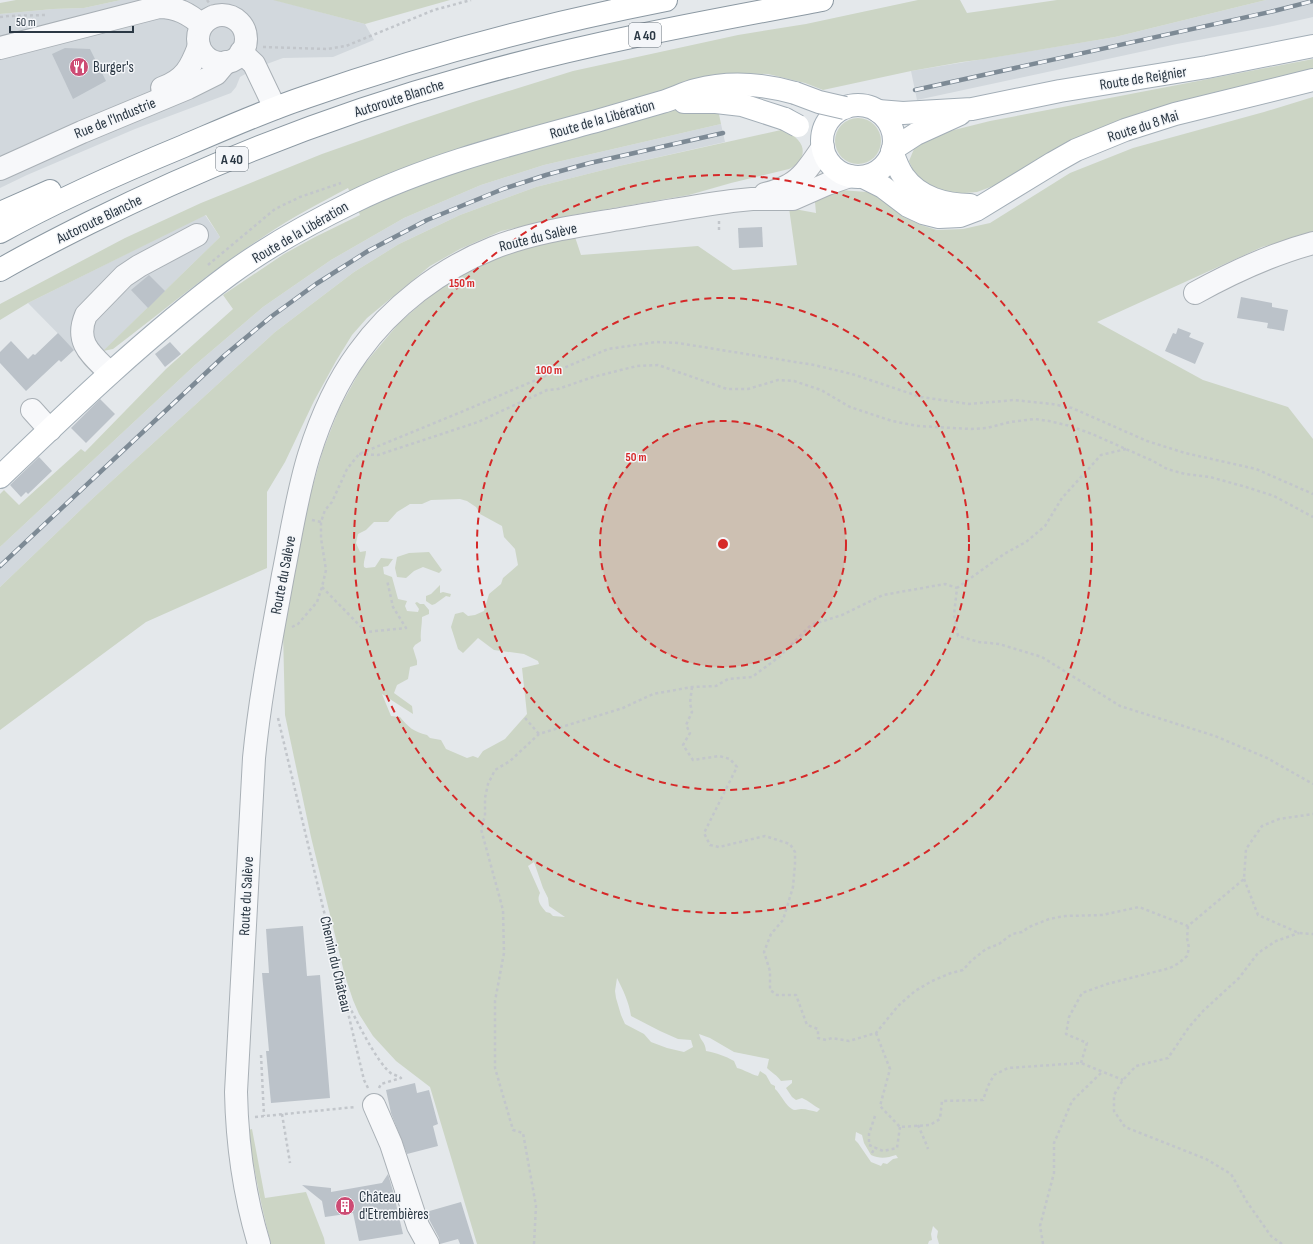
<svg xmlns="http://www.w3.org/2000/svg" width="1313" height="1244" viewBox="0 0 1313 1244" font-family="'Sofia Sans Condensed',sans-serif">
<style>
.built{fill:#d2d8dd}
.green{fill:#ccd5c5;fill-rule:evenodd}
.building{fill:#bbc2c9}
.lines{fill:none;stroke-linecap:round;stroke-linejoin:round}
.minor-casing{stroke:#a9b0b6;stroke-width:24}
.major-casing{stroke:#a3aeb7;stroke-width:24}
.highway-casing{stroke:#8b98a2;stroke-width:24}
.path{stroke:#c2c6cb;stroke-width:2.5;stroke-dasharray:3 3;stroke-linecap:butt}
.minor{stroke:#f7f8fa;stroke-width:22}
.major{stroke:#fff;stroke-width:22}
.highway{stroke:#fff;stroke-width:22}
.rail-casing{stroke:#7d8a95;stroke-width:4.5}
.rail{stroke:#f4f6f9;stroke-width:3;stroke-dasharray:9;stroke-linecap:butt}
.major-bridge-casing{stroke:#a3aeb7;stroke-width:24;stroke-linecap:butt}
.major-bridge{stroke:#fff;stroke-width:22}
.ring{fill:none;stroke:#d62828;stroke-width:2;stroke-dasharray:7 5}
.labels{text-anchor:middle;stroke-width:3;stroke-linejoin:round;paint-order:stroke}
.shield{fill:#f4f6f9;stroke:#67717a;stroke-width:1}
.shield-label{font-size:14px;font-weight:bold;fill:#2b3844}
.poi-label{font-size:15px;fill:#2b3844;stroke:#f4f6f9;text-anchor:start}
.street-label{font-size:15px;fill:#2b3844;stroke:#f4f6f9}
.centre{fill:#d62828;stroke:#f4f6f9;stroke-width:2}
.ring-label{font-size:12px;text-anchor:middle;font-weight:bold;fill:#d62828;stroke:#f4f6f9;stroke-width:3;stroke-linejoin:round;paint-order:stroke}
</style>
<rect width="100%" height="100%" fill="#e4e8eb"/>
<!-- built -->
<g class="built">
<polygon points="121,0 275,0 365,24 374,40 333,57 283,58 256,68 240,77 236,87 231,93 135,129 27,175 0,188 0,14 53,9 84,8"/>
<polygon points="1266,0 1313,0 1313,17 1273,26 1177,44 917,100 911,71 1115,37"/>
<polygon points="721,124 725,142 619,166 536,187 460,215 399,244 354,272 275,332 92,499 0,587 0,547 195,365 263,307 331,260 404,218 481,185 544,165"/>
<polygon points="205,215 220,237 89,365 28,303"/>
</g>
<!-- green -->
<g class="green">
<polygon points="16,0 121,0 84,8 53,9 0,14 0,3"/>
<polygon points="273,0 450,0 365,24"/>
<path d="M918,0h42l7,13 90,-13h209l-151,37 -130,22 -23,3 -51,9 -88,19 -18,-7 -37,-9 -38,-1 -19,2 10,49 -177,41 -63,20 -77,33 -73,42 -68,47 -68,58 -195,182v-53l4,-4 15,15 62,-56 4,3 81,-83 67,-60 -10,-14 61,-41 31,-17 45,-22 -12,-27c-28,15 -56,29 -82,47 -53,34 -103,76 -153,114l-10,2 117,-114 -14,-22 -178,88 -28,17v-16l125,-66 76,-35 121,-49 85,-30 66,-22 100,-31 165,-36 68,-11z"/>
<polygon points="1313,59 1313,71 1213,94 1142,112 1083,136 1004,182 977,192 953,194 940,191 916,177 909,161 914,149 934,135 990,121"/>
<path d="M1313,97v136l-51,14 -165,75 106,58 85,27 25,32v805h-374l-2,-7 1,-6 -5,-5 -2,8 1,6 -3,1 -1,3h-451l-47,-157 -34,-26 -23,-25 -14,-22 -6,-14 -8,-24 -34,-139 -26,-122 -2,-83 19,-108 21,-74 16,-41 23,-42 37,-44 30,-26 29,-21 34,-16 37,-13 46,-10 6,18 117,-9 35,24 64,-5 -8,-57 27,5 -1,-11 17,-9 8,-3 27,2 9,3 26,21 19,9 16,5 26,-1 27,-6 80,-50 63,-25 131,-36zM460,499l7,2 9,6 4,7 22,12 2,11 11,12 3,16 -15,13 -2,6 -12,10 -5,17 -9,4 -7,1 -5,-4 -8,2 -4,13 7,22 5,4 15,-15 16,12 30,4 14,7 1,3 -17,4 5,46 -22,25 -22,12 -5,7 -5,-2 -6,2 -21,-9 -5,-9 -11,-2 -3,-3c-13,-3 -19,-8 -27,-18l-9,-1 -9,-22 31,20 -1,-8 -18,-13 3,-8 11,-6 2,-12 7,-2v-4l-4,-13 2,-3 6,-4c-1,-8 1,-15 1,-24l7,-3v-4l-5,-6h-4l-3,-2 -2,1 4,6 -1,3 -11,-1 -2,-5 2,-5 -9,-2 -6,-22 -8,-3 -1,-7 5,-1 5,-7 -12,-1 -6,9 -9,1 -2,-1c-1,-6 2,-10 2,-16l-6,1 -4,-9 2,-9 8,-4 8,-8h14l9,-10 13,-8h12l9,-4zM534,862l9,26 5,10 1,8 16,11 -12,-1 -3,-3 -4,-1c-5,-6 -10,-11 -6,-19l-12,-27zM617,978c6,12 12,24 14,38l29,15 18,8 13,1 2,7 -9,5 -17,-4 -16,-6 -7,-8 -19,-10 -4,-9 -5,-17 -1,-7zM699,1034l11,4 24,14 35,7 -2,9c5,5 10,7 14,13l11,-1v3l-6,5 6,9 4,3 6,-2c7,3 12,8 18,11l-3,3c-5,-1 -10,-3 -16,-3 -2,0 -4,1 -6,1 -8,-1 -14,-16 -20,-21v-3l-4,-2 -5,-9 -6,-4 -2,5c-8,-2 -13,-6 -21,-8l-3,-7c-9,-5 -17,-8 -28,-10 -1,-10 -5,-9 -7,-17zM856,1132l6,3 2,8 7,12c9,4 16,3 25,0l2,3 -5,1 -6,5 -4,-1 -2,3 -10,-4 -13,-19 -3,-3z"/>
<circle cx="858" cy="141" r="23"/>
<path d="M781,130c6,2 13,5 17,10 10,11 3,24 -9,29l-58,14 -42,12 -122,21 -66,15 -41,18 -30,17 -63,52 -15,17 -16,26 -22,40 -29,61 -18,30v76l-121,54 -146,108v-143l92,-88 183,-167 79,-60 45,-28 61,-29 76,-28 83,-21z"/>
<polygon points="429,552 442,570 439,573 423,567 414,571 406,578 397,577 395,568 397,557 409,553"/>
<polygon points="440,585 440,593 443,592 451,594 450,597 446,596 435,604 432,605 426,601 426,596 431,594"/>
<path d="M252,1129l13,69 41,-6 18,46 1,6h-54c-10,-38 -17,-75 -23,-114z"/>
</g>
<!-- building -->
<g class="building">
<polygon points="65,48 90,49 106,81 73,99 52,54"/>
<polygon points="762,227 763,247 739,248 738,228"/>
<polygon points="149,275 165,291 148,308 131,290"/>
<polygon points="1241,297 1272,303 1272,307 1288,310 1284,331 1267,328 1268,323 1237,318"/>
<polygon points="1178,328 1191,333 1189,337 1204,343 1195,364 1165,351 1173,333 1176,334"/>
<polygon points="58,333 74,350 61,362 59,360 26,391 0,363 0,352 11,341 28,359 33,354 35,355"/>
<polygon points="170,342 181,354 165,367 155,354"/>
<polygon points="100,399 115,414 86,443 71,428"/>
<polygon points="39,457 52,471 28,494 26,492 21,497 10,485"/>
<polygon points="303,926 307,976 320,975 330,1098 271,1103 266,1051 269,1051 262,973 269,973 266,929"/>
<polygon points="415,1083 417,1093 429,1090 438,1124 433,1126 438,1146 407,1154 391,1113 386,1090"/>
<polygon points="388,1174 393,1191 403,1234 359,1241 353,1213 325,1217 322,1201 302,1185 331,1188 331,1192 382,1183"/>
<polygon points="461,1202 474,1244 460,1244 458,1239 440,1244 439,1238 430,1221 426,1212"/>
</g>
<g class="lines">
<defs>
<g id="minor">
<circle cx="222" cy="39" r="24"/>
<path d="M0,48l159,-41c18,0 30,7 43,18"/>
<polyline points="241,52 254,64 275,108"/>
<path d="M162,88c23,-8 29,-21 37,-42"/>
<polyline points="0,169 82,132 188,88 216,74 226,62"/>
<path d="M765,194c8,-2 17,-5 24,-9 15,-8 24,-24 34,-38"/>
<path d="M1195,293c38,-21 77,-39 118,-50"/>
<path d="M110,373c-18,-18 -36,-30 -24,-58l38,-39 15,-10 58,-31"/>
<polyline points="32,410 50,430"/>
<polyline points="374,1105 391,1144 418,1226 428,1244"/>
<path d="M259,1244c-15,-50 -22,-100 -23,-152l18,-334c6,-62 18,-122 29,-183 8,-40 14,-81 26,-120 11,-35 27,-72 49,-102 33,-46 82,-84 135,-105 40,-16 84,-22 127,-29 37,-6 75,-13 112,-18l20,-2h41l34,-15 23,-8"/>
</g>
<g id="major">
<polyline points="684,102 716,102 742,105 785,119"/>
<circle cx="858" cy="141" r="36"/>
<polyline points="878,111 903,113 972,109 1060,91 1207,67 1313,46"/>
<polyline points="893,149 916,134 960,114"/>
<path d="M892,151c3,9 6,18 12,26 15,21 42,28 66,28"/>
<polyline points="863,177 883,187 908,206 923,213 939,217 960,216 976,210 1053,163 1076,150 1125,130 1175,114 1313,80"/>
<path d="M0,477c74,-71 148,-142 230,-203 38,-28 80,-51 123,-72 78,-38 163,-59 247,-82 20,-6 41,-12 62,-18 11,-3 22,-9 34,-12 33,-9 67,-6 99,3"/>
</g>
<g id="highway">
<polyline points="0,213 50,191"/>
<path d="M0,232c59,-33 121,-60 184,-86 40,-17 80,-35 122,-49 117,-41 238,-73 360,-97"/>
<path d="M0,270c29,-17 59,-32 89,-47 121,-60 248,-110 379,-146 115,-33 236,-55 354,-77"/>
</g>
</defs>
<!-- minor casing -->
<use href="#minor" class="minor-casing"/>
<!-- major casing -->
<use href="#major" class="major-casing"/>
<!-- highway casing -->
<use href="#highway" class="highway-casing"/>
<!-- path -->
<g class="path">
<polyline points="207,0 213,8"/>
<polyline points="0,17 9,16 45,15"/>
<polyline points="263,47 327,49 346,46 434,10 471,0"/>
<polyline points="719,221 719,233"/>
<polyline points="208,265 275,209 300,197 341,183"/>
<polyline points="1126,449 1101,455 1062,498 1045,526 1026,542 1004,554 957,588 954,615 958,636 979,642 999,644 1042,657 1120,706 1215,736 1267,758 1313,784"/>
<polyline points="359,454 378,455 478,422 547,390 558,389 593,377 637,366 658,365 727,389 748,389 778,380 794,381 821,390 850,407 892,421 918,426 971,429 987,428 1010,422 1035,419 1049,421 1070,426 1092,434 1153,461 1167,469 1185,474 1210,477 1246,487 1274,496 1313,517"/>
<polyline points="312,520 321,522"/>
<polyline points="322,587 366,632 406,628 393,607 387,580"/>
<polyline points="292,627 298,624 317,602 322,587 326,570 321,538 321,522 325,510 332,502 347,469 359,454 466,410 608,349 656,342 678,343 814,365 852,374 921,397 969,404 1014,400 1052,404 1072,408 1147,441 1185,453 1256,469 1313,494"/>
<polyline points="692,687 690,703 692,712 686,725 690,733 683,745 693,760 719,756 730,759 737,767 704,833 710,845 719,847 765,836 790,844 795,852 795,864 793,887 783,920 771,934 764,952 770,971 770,990 777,995 796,995 807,1025 818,1029 818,1038 826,1040 832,1038 849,1041 876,1033 898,1006 915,991 932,981 951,973 963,970 971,961 986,949 999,944 1012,934 1022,932 1029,927 1049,919 1065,916 1102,915 1139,907 1188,926 1244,879 1246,849 1262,826 1279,819 1313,814"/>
<polyline points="278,718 364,1080 368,1088"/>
<polyline points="525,718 539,734"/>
<polyline points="1244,879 1258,915 1299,933 1313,934"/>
<path d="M346,1000c9,17 31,64 46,74 3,1 6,2 9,4l-20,6 -2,4"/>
<polyline points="876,1033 890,1069 880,1106 900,1127 930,1125 940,1119 942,1101 983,1100 988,1086 994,1075 1008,1068 1081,1063 1123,1080"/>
<polyline points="261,1055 264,1116"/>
<polyline points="1081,1063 1087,1043 1066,1034 1069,1017 1082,993 1107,984 1170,968 1179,963 1187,956 1189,948 1187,938 1188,926"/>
<polyline points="282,1114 290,1163"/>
<polyline points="875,1116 869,1134 869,1145 883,1151 897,1148 900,1127"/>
<polyline points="255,1117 355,1107"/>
<polyline points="918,1125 925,1141 928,1149"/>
<polyline points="872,1153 875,1147"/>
<polyline points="534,1244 536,1206 523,1133 513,1130 495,1068 495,1001 504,953 503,910 481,829 485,816 485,798 488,784 495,770 510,761 539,734 623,708 653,694 692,687 716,686 728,679 752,677 779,657 811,625 842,615 883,595 945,584 957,588"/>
<polyline points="1043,1244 1040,1226 1054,1173 1054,1143 1072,1101 1102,1072"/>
<polyline points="1282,1244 1271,1236 1247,1202 1231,1174 1206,1159 1125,1127 1114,1111 1114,1095 1123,1080 1136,1066 1168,1058 1189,1027 1203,1011 1239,978 1258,953 1276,941 1299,933"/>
</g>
<!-- minor -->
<use href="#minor" class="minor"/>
<!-- major -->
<use href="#major" class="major"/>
<!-- highway -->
<use href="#highway" class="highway"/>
<defs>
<g id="rail">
<polyline points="915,90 1274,11 1313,1"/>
<polyline points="0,566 225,355 272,316 316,284 368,251 427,220 503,189 546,175 590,163 723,133"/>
</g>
</defs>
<!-- rail casing -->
<use href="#rail" class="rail-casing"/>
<!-- rail -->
<use href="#rail" class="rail"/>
<defs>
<g id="major-bridge">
<polyline points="795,93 819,102 845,108"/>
<polyline points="785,119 798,126"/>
</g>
</defs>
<!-- major-bridge casing -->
<use href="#major-bridge" class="major-bridge-casing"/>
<!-- major-bridge -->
<use href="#major-bridge" class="major-bridge"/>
</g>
<!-- distance rings -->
<circle cx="723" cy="544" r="123" fill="#d62828" fill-opacity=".12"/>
<g class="ring">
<circle cx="723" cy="544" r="123"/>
<circle cx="723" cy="544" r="246"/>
<circle cx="723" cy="544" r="369"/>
</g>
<!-- icons -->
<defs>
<symbol id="restaurant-disc" viewBox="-11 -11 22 22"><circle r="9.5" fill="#cd4c74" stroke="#f4f6f9"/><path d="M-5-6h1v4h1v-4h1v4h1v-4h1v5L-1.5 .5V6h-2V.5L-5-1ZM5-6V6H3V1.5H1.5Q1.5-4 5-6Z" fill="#fff"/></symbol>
<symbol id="building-disc" viewBox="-11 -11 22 22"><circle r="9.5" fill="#cd4c74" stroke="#f4f6f9"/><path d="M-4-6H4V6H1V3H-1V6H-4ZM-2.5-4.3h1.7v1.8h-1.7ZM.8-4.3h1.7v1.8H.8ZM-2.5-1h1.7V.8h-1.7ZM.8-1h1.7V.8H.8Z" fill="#fff"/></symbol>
</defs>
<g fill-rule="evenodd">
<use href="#restaurant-disc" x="68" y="56" width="22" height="22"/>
<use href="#building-disc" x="334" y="1195" width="22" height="22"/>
</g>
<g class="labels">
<!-- shield labels -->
<g class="shield">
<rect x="629" y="23" width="32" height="24" rx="3"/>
<rect x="216" y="147" width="32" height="24" rx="3"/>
</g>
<g class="shield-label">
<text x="645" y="40">A 40</text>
<text x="232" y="164">A 40</text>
</g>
<!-- poi labels -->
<g class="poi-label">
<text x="93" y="72">Burger's</text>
<text x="359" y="1202">Château<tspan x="359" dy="17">d'Etrembières</tspan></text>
</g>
<!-- street labels -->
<g class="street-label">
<text transform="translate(1143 78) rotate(-9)" y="5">Route de Reignier</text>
<text transform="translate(399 98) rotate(-18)" y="5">Autoroute Blanche</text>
<text transform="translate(115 118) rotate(-22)" y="5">Rue de l'Industrie</text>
<text transform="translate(602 119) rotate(-16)" y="5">Route de la Libération</text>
<text transform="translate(1143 126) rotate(-18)" y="5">Route du 8 Mai</text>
<text transform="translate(99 219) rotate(-26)" y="5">Autoroute Blanche</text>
<text transform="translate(300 232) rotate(-30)" y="5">Route de la Libération</text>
<text transform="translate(538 237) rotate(-14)" y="5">Route du Salève</text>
<text transform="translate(283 575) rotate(-79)" y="5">Route du Salève</text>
<text transform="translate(246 896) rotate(-87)" y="5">Route du Salève</text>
<text transform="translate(336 964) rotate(77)" y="5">Chemin du Château</text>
</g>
</g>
<circle cx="723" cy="544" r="6" class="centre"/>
<g class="ring-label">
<text x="462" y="287">150 m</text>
<text x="549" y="374">100 m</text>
<text x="636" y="461">50 m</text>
</g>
<!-- scale -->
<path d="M10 26v6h123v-6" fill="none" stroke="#2b3844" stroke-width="2"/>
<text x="16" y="26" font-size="12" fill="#2b3844" stroke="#f4f6f9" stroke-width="3" paint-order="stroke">50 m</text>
</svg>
